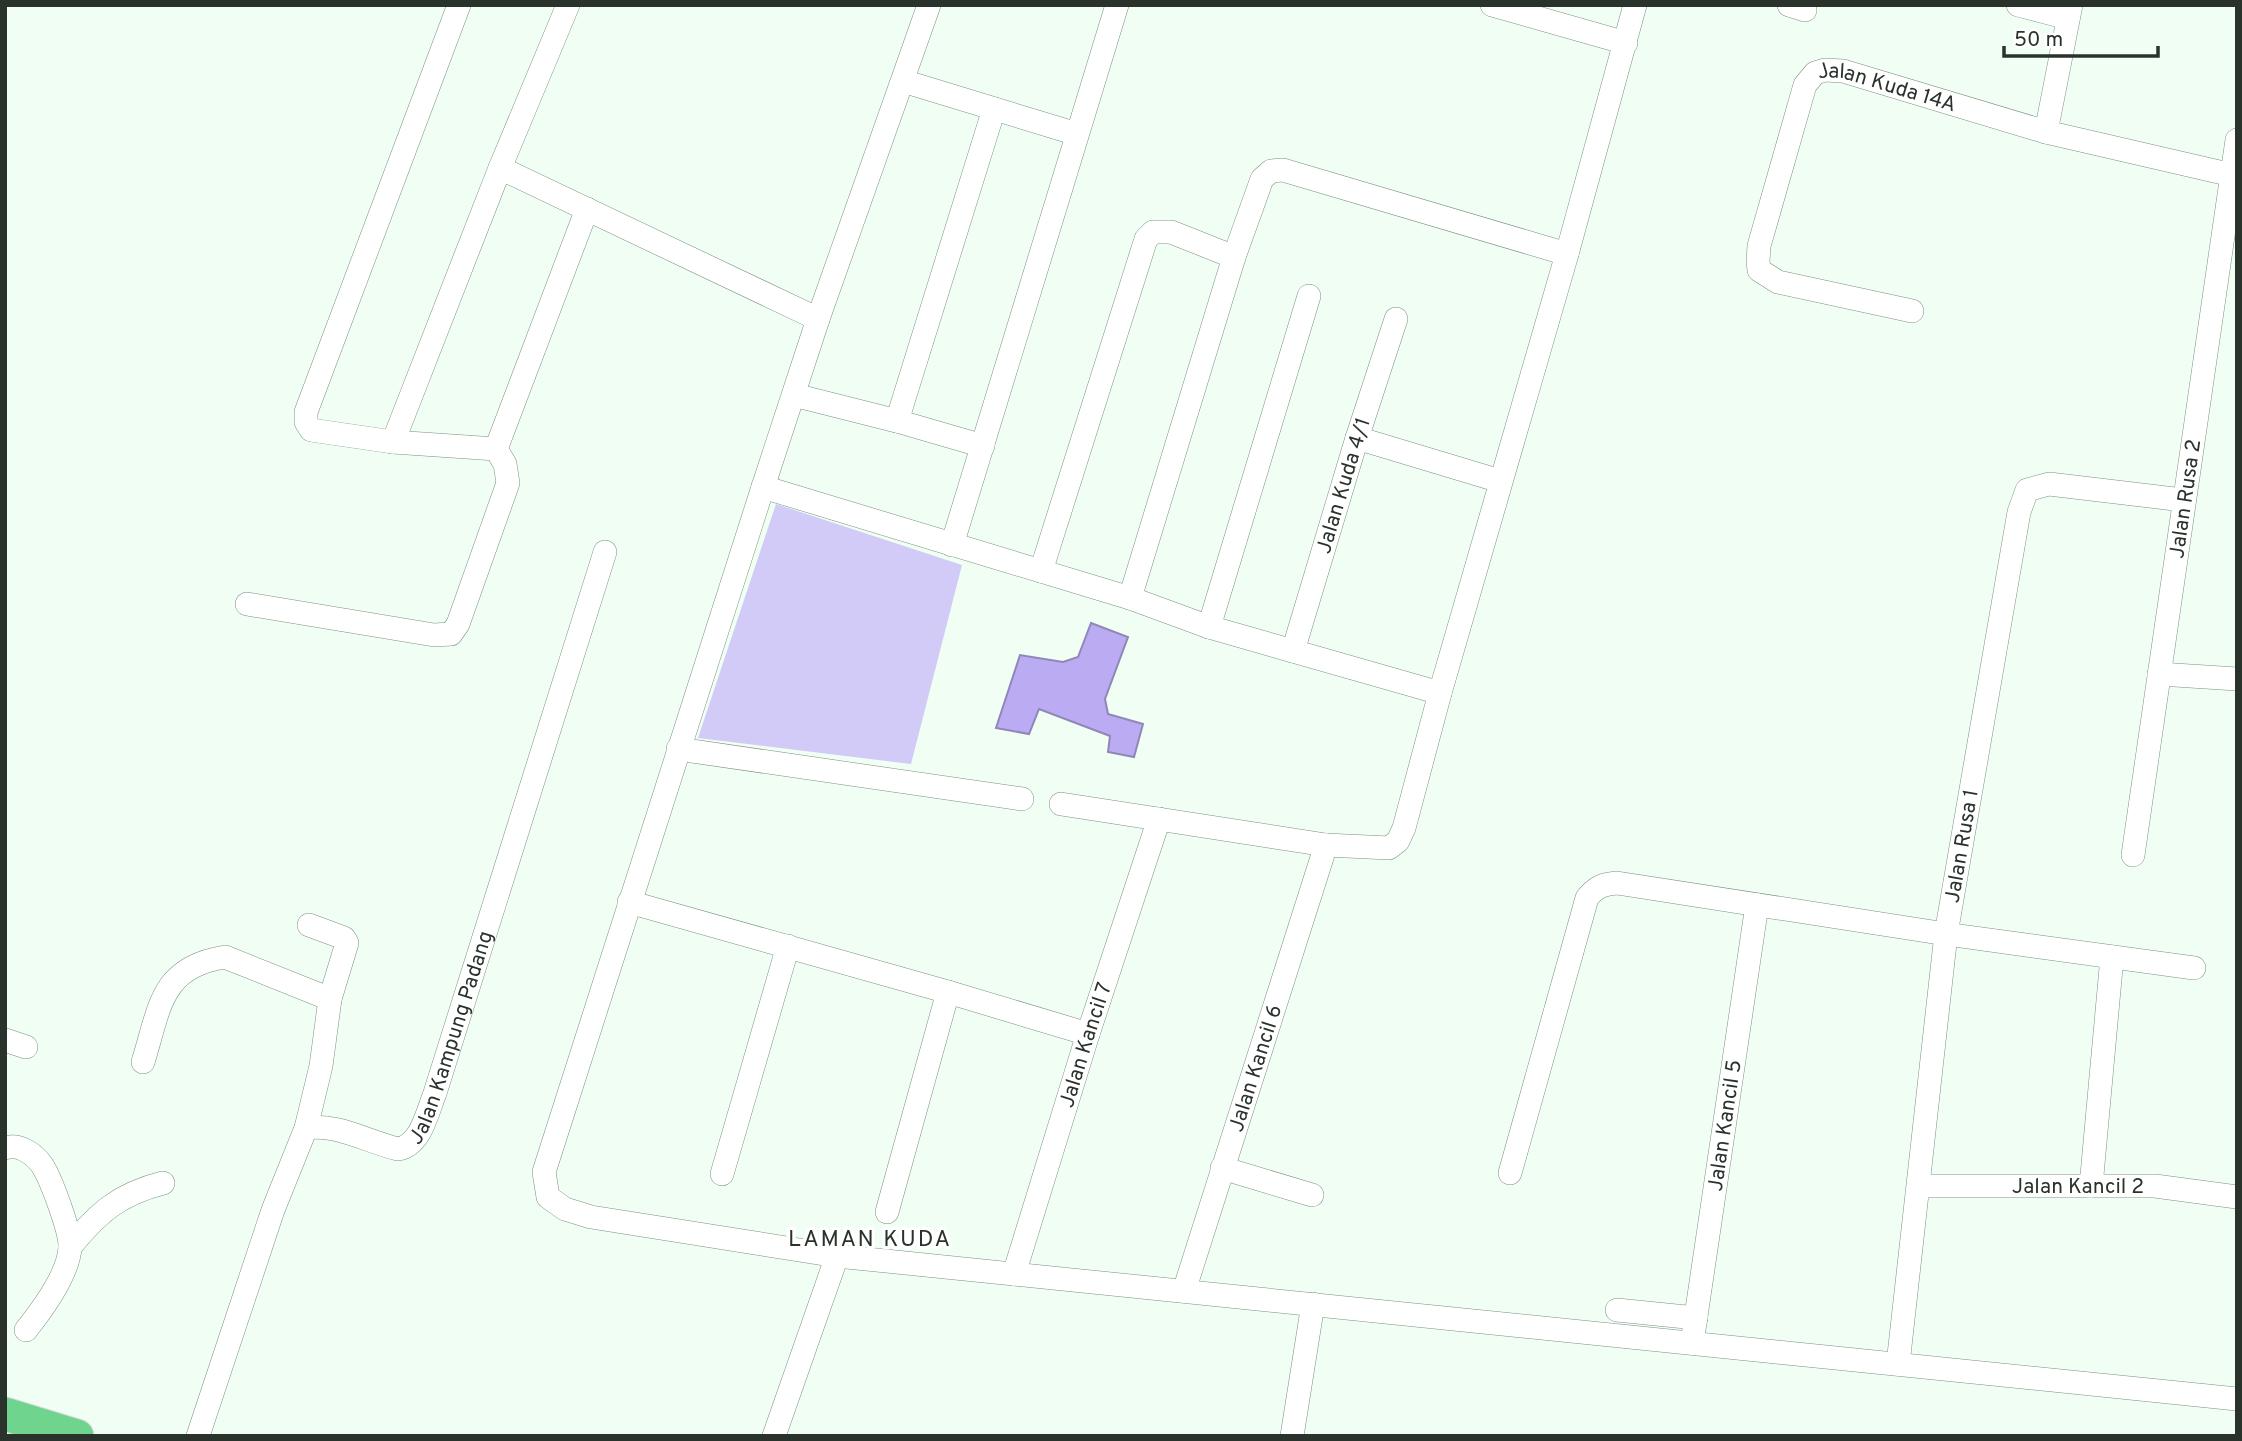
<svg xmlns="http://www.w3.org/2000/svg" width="2242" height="1441" viewBox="0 0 2242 1441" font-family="Overpass,sans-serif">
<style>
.green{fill:#d2caf7}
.water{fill:#baabf2;stroke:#8f87b7;stroke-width:2}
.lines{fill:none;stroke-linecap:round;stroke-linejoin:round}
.minor-casing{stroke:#7c9181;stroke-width:24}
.highway-casing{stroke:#d9dad9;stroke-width:35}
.minor{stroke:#fff;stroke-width:23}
.highway{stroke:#6ed48e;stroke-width:33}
.labels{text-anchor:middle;stroke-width:7;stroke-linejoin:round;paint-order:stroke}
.street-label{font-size:21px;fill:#2a322c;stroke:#fff}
.neighbourhood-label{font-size:23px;letter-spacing:2px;fill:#2a322c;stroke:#fff}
</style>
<rect width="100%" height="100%" fill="#f1fef4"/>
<!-- green -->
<polygon class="green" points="776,504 962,565 911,764 698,738"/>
<!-- water -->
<polygon class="water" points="1091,623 1128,637 1105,699 1108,714 1143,724 1134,757 1108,752 1110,736 1039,709 1029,734 996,728 1020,655 1063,662 1078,657"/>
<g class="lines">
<defs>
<g id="minor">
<polyline points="929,5 818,319 763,487 544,1172 548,1197 565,1209 591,1217 837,1256 2237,1399"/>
<polyline points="1492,5 1626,43"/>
<polyline points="1789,5 1805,10"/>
<polyline points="2018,5 2068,18"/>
<polyline points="903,81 1077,134"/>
<polyline points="2046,132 2071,5"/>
<polyline points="500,168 568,5"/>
<path id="s1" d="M1912,311l-134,-29 -19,-12 -1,-9 1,-15 46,-161 10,-12 10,-3 18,1 203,61 186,43"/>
<polyline points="794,395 897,421 983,446"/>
<polyline points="897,421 994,109"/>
<polyline points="1357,438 1500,481"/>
<polyline points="393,442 311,430 306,422 306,412 459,5"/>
<polyline points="496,449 587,209"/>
<polyline points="763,487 1130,598 1234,257 1262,179 1271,171 1283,170 1567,254"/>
<polyline points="952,545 1117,5"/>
<polyline points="1041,571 1146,239 1153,232 1171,232 1234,257"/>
<polyline points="1130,598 1209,627 1440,693"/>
<polyline points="247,604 434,635 451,634 458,624 508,483 505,464 496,449 393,442 500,168 818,319"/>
<polyline points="1209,627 1309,296"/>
<path id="s2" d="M1293,651l64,-213 39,-119"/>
<polyline points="2159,674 2237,679"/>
<polyline points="678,749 1022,799"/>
<polyline points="1061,804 1326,845 1389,848 1398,841 1404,828 1440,693 1567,254 1635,5"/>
<path id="s3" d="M2133,855l104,-715"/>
<polyline points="629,902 948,992 1088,1034"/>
<polyline points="5,1040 26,1047"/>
<path d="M143,1062c17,-54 17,-95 82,-105l105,42"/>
<polyline points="306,1128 321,1066 330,999 347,943 344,938 309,925"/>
<path d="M5,1148c14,-5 29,6 37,17 9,14 29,67 28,83 -2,27 -28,62 -44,82"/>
<polyline points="1222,1168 1312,1195"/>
<path d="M1510,1173l77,-275c9,-11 16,-14 30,-15l329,51 248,34"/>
<polyline points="722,1174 788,946"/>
<path id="s4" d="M1919,1186h236l82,11"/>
<polyline points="2091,1186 2112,957"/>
<polyline points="887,1212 948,992"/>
<path d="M70,1247c28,-34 49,-53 93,-64"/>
<path id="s5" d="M1014,1274l74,-240 71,-215"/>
<path id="s6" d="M1184,1291l142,-446"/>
<polyline points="1617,1310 1696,1318"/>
<path id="s7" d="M1692,1343l65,-438"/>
<path id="s8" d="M1898,1364l48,-430 73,-422 8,-22 22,-6 134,16"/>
<path id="s9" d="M198,1436l75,-226 33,-82c31,-5 62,14 92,21 23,-4 29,-36 37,-56l170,-541"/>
<polyline points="774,1436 837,1256"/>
<polyline points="1292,1436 1313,1304"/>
</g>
<polyline id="highway" points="5,1414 77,1436"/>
</defs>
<!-- minor casing -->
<use href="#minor" class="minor-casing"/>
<!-- highway casing -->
<use href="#highway" class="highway-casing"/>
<!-- minor -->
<use href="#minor" class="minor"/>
<!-- highway -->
<use href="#highway" class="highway"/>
</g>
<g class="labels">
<!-- street labels -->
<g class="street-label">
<text dy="7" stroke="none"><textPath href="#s1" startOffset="441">Jalan Kuda 14A</textPath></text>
<text dy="7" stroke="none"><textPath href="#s2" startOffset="173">Jalan Kuda 4/1</textPath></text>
<text dy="7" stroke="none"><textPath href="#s3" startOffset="360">Jalan Rusa 2</textPath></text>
<text dy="7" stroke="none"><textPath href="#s8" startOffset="522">Jalan Rusa 1</textPath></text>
<text dy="7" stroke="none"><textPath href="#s9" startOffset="550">Jalan Kampung Padang</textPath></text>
<text dy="7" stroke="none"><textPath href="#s5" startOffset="240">Jalan Kancil 7</textPath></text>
<text dy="7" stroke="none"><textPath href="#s6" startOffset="234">Jalan Kancil 6</textPath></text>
<text dy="7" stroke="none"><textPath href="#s7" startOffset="220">Jalan Kancil 5</textPath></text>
<text dy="7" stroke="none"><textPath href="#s4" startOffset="159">Jalan Kancil 2</textPath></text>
</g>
<!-- neighbourhood labels -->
<g class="neighbourhood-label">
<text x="870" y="1246">LAMAN KUDA</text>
</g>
</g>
<!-- border -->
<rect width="2242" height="1441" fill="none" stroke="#2a322c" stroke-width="14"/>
<!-- scale -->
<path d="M2004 46v10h154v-10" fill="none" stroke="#2a322c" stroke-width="3.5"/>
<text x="2014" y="46" font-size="21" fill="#2a322c" stroke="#ffffff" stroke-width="5" paint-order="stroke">50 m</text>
</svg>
